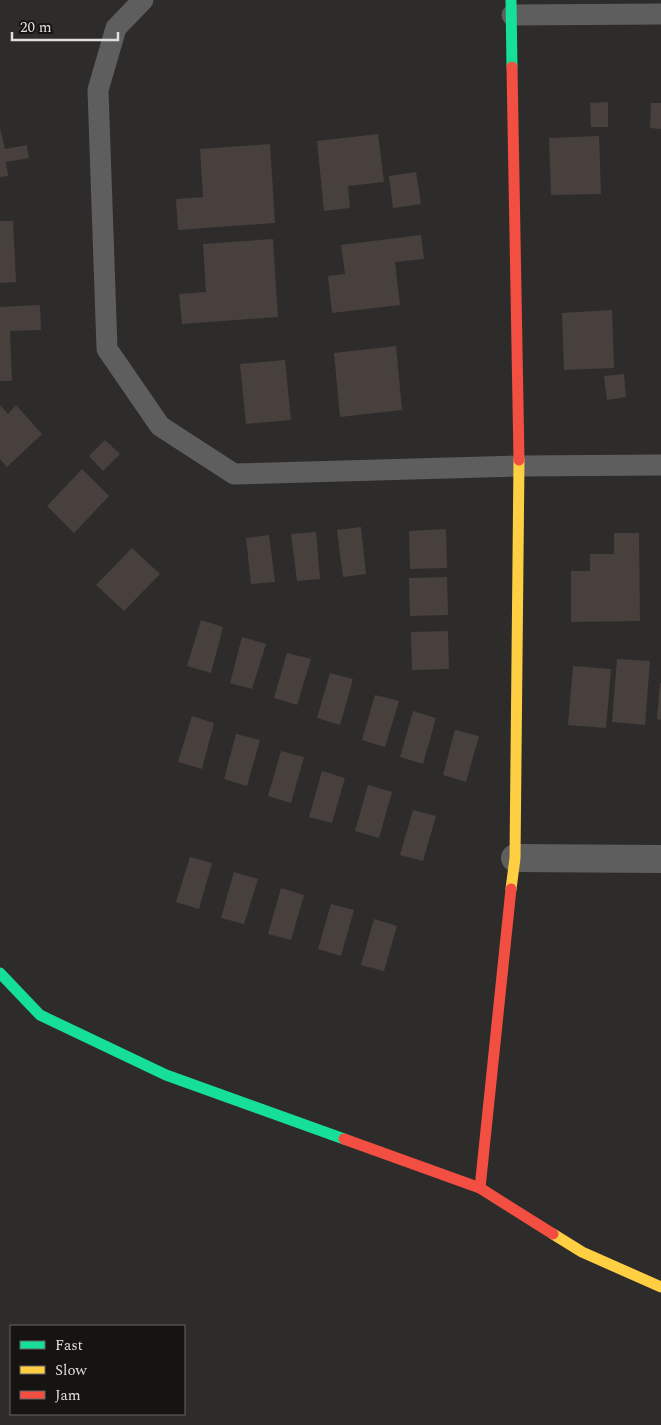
<svg xmlns="http://www.w3.org/2000/svg" width="661" height="1425" viewBox="0 0 661 1425" font-family="Spectral,serif">
<style>
.building{fill:#47403c}
.lines{fill:none;stroke-linecap:round;stroke-linejoin:round}
.lane{stroke:#5e5e5e;stroke-width:21}
.street{stroke:#5e5e5e;stroke-width:28}
.fast{stroke:#16e098;stroke-width:11}
.slow{stroke:#ffcf43;stroke-width:11}
.jam{stroke:#f24e42;stroke-width:11}
</style>
<rect width="100%" height="100%" fill="#2d2c2b"/>
<!-- building -->
<g class="building">
<polygon points="608,102 608,127 591,127 590,103"/>
<polygon points="651,103 661,103 661,129 650,128"/>
<polygon points="0,128 5,149 27,145 29,158 6,162 8,176 0,177"/>
<polygon points="378,134 384,182 348,186 350,208 324,211 317,141"/>
<polygon points="599,136 601,194 551,195 549,138"/>
<polygon points="270,144 275,223 178,230 176,199 203,197 200,149"/>
<polygon points="416,172 421,204 393,208 389,176"/>
<polygon points="0,221 13,221 16,282 0,283"/>
<polygon points="421,235 424,259 395,262 400,305 332,313 328,276 345,274 341,245"/>
<polygon points="273,239 278,317 182,324 179,294 206,292 203,244"/>
<polygon points="40,305 41,330 10,331 12,381 0,381 0,307"/>
<polygon points="612,310 614,368 564,370 562,313"/>
<polygon points="396,346 402,410 340,417 334,353"/>
<polygon points="285,360 291,420 246,424 240,364"/>
<polygon points="624,374 626,397 607,400 604,376"/>
<polygon points="0,405 8,414 16,405 42,434 7,467 0,459"/>
<polygon points="105,440 120,454 103,471 89,456"/>
<polygon points="82,469 109,496 74,533 47,506"/>
<polygon points="361,527 366,574 343,577 337,530"/>
<polygon points="446,529 447,568 410,569 409,531"/>
<polygon points="316,532 320,579 297,581 291,534"/>
<polygon points="614,533 639,533 640,621 571,622 571,571 590,571 590,554 614,554"/>
<polygon points="269,535 275,582 251,584 246,538"/>
<polygon points="132,548 160,574 124,611 96,585"/>
<polygon points="447,577 448,615 410,616 409,578"/>
<polygon points="201,620 223,627 211,673 187,666"/>
<polygon points="448,631 449,669 412,670 411,632"/>
<polygon points="242,637 266,644 252,689 230,683"/>
<polygon points="287,653 311,659 297,705 274,698"/>
<polygon points="617,659 650,661 645,725 612,722"/>
<polygon points="573,666 611,669 606,728 568,725"/>
<polygon points="330,673 353,679 340,725 317,718"/>
<polygon points="660,683 661,683 661,720 657,719"/>
<polygon points="375,695 399,701 385,747 362,740"/>
<polygon points="413,711 436,718 423,764 400,757"/>
<polygon points="192,716 214,723 202,769 178,762"/>
<polygon points="455,730 479,736 466,782 443,775"/>
<polygon points="236,734 260,740 247,786 224,779"/>
<polygon points="281,751 304,757 291,803 268,796"/>
<polygon points="322,771 345,778 332,823 309,817"/>
<polygon points="368,785 392,792 379,838 355,831"/>
<polygon points="413,810 436,816 423,861 400,855"/>
<polygon points="190,857 212,863 199,909 176,902"/>
<polygon points="234,872 258,879 244,924 221,918"/>
<polygon points="281,888 304,895 291,940 268,934"/>
<polygon points="331,904 354,910 341,956 318,949"/>
<polygon points="374,919 397,926 384,971 361,965"/>
</g>
<g class="lines">
<!-- lane -->
<g class="lane">
<polyline points="143,0 116,28 98,90 107,349 160,426 234,474 519,466 661,465"/>
<polyline points="512,15 661,14"/>
</g>
<!-- street -->
<polyline class="street" points="515,858 661,859"/>
<!-- fast -->
<g class="fast">
<polyline points="511,0 512,67"/>
<polyline points="0,973 40,1015 166,1075 344,1139"/>
</g>
<!-- slow -->
<g class="slow">
<polyline points="511,889 515,858 519,460"/>
<polyline points="553,1234 582,1252 661,1287"/>
</g>
<!-- jam -->
<g class="jam">
<polyline points="512,67 519,460"/>
<polyline points="344,1139 480,1188 553,1234"/>
<polyline points="480,1188 511,889"/>
</g>
</g>
<!-- legend -->
<rect x="10" y="1325" width="175" height="90" fill="#151413" stroke="#676564"/>
<rect x="20" y="1341" width="25" height="8" fill="#16e098" stroke="#676564"/>
<text x="55" y="1350" font-size="15" fill="#e1dfde">Fast</text>
<rect x="20" y="1366" width="25" height="8" fill="#ffcf43" stroke="#676564"/>
<text x="55" y="1375" font-size="15" fill="#e1dfde">Slow</text>
<rect x="20" y="1391" width="25" height="8" fill="#f24e42" stroke="#676564"/>
<text x="55" y="1400" font-size="15" fill="#e1dfde">Jam</text>
<!-- scale -->
<path d="M12 32v8h106v-8" fill="none" stroke="#e1dfde" stroke-width="2.5"/>
<text x="20" y="32" font-size="15" fill="#e1dfde" stroke="#151413" stroke-width="4" paint-order="stroke">20 m</text>
</svg>
